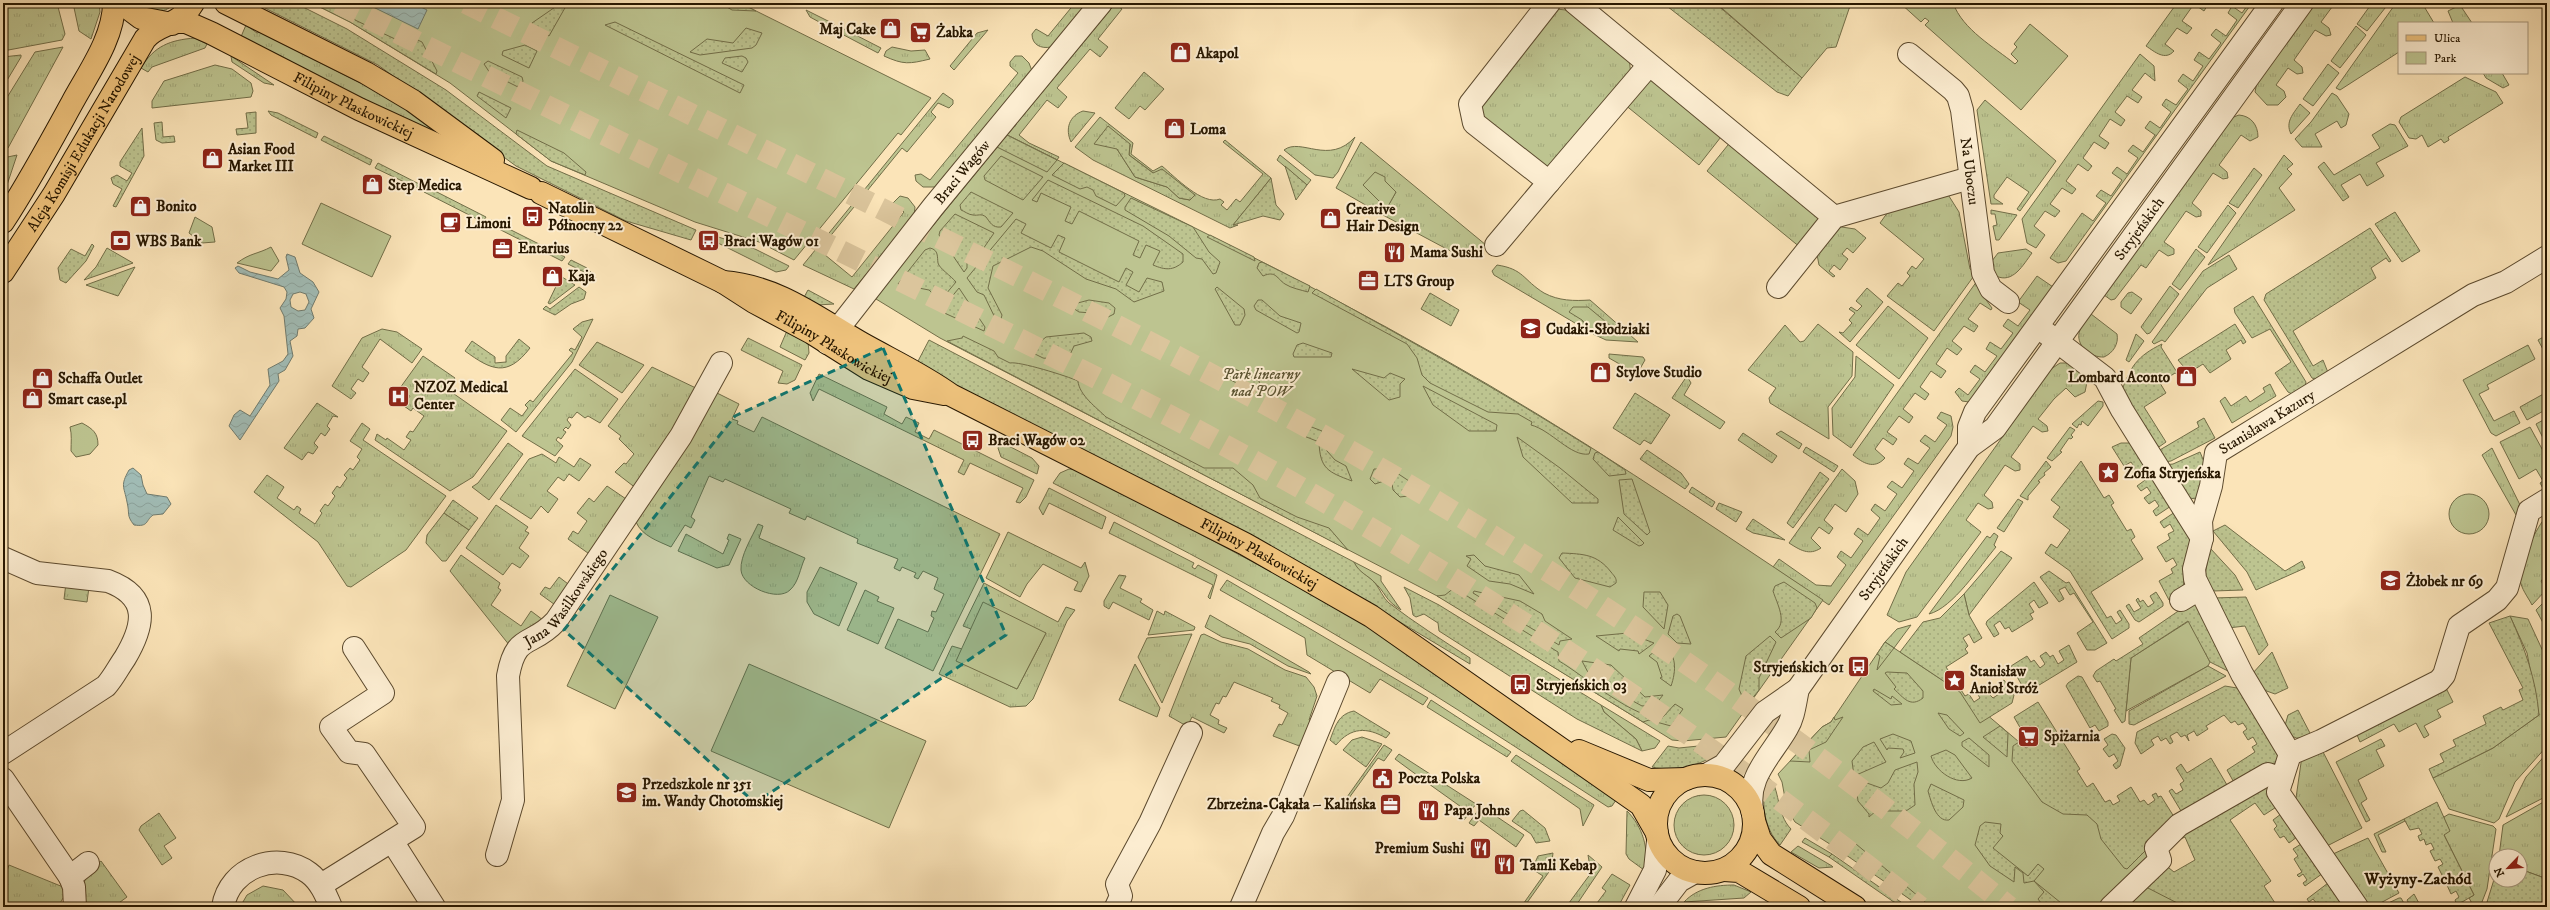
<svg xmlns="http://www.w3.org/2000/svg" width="2550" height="910" viewBox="0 0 2550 910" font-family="'IM FELL DW Pica',serif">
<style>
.grass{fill:url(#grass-tufts);stroke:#726e48;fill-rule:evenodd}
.park{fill:#bdc490;stroke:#726e48}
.garden{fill:url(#garden-dots);stroke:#726e48}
.water{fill:url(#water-waves);stroke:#707b6e;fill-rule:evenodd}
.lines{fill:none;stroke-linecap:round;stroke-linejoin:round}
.highway-tunnel{stroke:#dbc59c;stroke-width:22;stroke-dasharray:22 11;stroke-linecap:butt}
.minor-casing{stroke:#5c4a2e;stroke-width:24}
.major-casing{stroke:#271700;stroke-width:24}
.minor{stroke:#fcedd1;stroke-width:22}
.major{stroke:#eec27c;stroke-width:22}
.marked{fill:#0f766e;fill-opacity:0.2;stroke:#0f766e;stroke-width:3;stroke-dasharray:8 5;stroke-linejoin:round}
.labels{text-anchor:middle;stroke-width:4;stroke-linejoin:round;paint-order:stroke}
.poi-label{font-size:15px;font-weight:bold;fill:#271700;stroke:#fcedd1;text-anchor:start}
.street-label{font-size:15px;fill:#271700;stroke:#fcedd1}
.park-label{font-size:15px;font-style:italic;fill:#5c5432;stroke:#fcedd1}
.neighbourhood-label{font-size:16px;font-weight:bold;fill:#271700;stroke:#fcedd1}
</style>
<defs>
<pattern id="grass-tufts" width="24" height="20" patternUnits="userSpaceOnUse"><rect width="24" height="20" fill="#bdc490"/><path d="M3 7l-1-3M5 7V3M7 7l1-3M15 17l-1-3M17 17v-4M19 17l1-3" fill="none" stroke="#a2a87a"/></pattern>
<pattern id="garden-dots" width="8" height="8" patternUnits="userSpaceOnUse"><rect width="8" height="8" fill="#bdc490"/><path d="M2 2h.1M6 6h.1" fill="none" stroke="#a2a87a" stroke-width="1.8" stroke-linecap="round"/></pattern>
<pattern id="water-waves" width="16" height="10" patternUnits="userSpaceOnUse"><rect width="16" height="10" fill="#a1bdb7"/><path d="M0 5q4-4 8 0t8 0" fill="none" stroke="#8ba29c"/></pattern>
</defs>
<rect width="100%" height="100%" fill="#fbe4b8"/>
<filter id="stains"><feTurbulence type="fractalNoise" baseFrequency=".005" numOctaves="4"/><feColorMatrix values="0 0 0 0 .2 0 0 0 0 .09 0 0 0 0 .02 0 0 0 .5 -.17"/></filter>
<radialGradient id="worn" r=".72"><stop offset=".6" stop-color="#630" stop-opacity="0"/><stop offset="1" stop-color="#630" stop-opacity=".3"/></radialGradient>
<!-- grass -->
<g class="grass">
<polygon points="6,3 57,3 65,34 62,40 3,51 3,9"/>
<polygon points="73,3 99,3 100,12 91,39 79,31"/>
<path d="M1075,3h12l-36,44c-10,2 -19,-2 -19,-13l4,-5 12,7z"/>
<polygon points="1716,3 1851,3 1836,47 1827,48 1802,78"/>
<path d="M2177,3h26l4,3 -3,5 -10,-7 -12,17 10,7 -5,6 -10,-6 -12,16 9,7c-9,10 -19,1 -28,-5z"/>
<polygon points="2249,3 2252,3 2066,261 2058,263 2050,258 2082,213 2093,221 2106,203 2096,196 2101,190 2111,196 2122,180 2112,173 2117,167 2127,174 2138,158 2128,151 2133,145 2143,152 2155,135 2145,128 2150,121 2160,128 2171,112 2162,105 2166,99 2176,105 2188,89 2178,81 2183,74 2193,81 2203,66 2194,60 2199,52 2209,59 2221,43 2211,35 2216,29 2226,36 2237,20 2228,13 2232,6 2242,13"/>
<polygon points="2313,3 2335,3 2321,22 2329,28 2331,35 2326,36 2315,30 2294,60 2302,67 2303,73 2297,74 2288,68 2276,85 2284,91 2286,97 2278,105 2267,105 2255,92 2257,82"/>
<polygon points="2372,3 2389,3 2367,31 2357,24"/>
<polygon points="2396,3 2422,3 2434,23 2399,23 2399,52 2340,90 2336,88"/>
<polygon points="1115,4 1122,9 1098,39 1108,47 1100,57 1090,49 1057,88 1067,97 1058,108 1047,100 1019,135 1029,143 1059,157 1057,160 1007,135"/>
<polygon points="2460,5 2472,23 2453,23 2448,11"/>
<polygon points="1556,9 1576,11 1629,56 1631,77 1546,174 1480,122 1476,103"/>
<polygon points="806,10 834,24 832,29 810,17"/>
<polygon points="246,25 257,33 260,32 404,105 445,135 443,139 240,39"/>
<polygon points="2356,26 2366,35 2340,68 2331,61"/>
<polygon points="840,27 881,48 878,53 838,32"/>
<polygon points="988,30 954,70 950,66 977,33"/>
<path d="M195,38l12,6 -2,4 -53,19 -4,5 -7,-4c13,-22 29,-28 54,-30z"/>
<polygon points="63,47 8,148 3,149 3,104 35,52"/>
<path d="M892,47l19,4 14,-1 5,9c-21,5 -26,6 -46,-3l2,-5z"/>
<polygon points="2140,54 2154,66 2155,81 2145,73 2132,90 2142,97 2138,103 2127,96 2115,112 2125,120 2121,126 2110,119 2099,136 2109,143 2105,149 2094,142 2083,158 2092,166 2088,171 2078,164 2066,181 2076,189 2072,194 2062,188 2050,204 2060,211 2055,217 2045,211 2034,226 2045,235 2036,248 2027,243 2022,219"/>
<polygon points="21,55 21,57 3,87 3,57"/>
<polygon points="231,56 274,85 264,83 232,62"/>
<polygon points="1022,56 1029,63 1032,71 936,187 923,187 916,181 915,175 921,174 930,180 1018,73 1010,66 1010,62 1015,56"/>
<polygon points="2328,64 2339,73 2313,106 2303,99"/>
<polygon points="215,65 232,69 251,83 253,91 251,97 152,108 152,101 164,81"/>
<polygon points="1144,72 1164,89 1145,110 1140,106 1129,119 1115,108"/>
<polygon points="1649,73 1724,133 1699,165 1624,104"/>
<polygon points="2483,73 2502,73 2509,85 2503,88 2486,78"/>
<polygon points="2465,77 2496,92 2503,103 2448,137 2449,140 2444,143 2441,139 2428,147 2422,135 2416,139 2409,138 2399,122 2401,117"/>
<polygon points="943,93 953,100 953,104 949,108 938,103 931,112 936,117 907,152 902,148 819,250 852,277 904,212 893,203 900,196 908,198 915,207 914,216 854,289 803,265"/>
<polygon points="2332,93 2337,96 2349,114 2346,125 2341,128 2337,121 2315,134 2322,147 2302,147 2295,139 2311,122"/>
<polygon points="1985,100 2056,161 2020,211 2017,209 2029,192 2007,177 1994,195 1994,198 2003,204 1991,204 1977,110"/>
<path d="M2300,104l10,9 -19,21c-6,-12 2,-20 9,-30z"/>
<path d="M1083,111l12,2 -24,29c-6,-13 -2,-26 12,-31z"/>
<path d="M2239,115c12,1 19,10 19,22l-8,4 -9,-6 -22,30 8,7 1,6 -5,1 -10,-6 -21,30 9,8v5l-5,1 -10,-6 -22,31 10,7v5l-6,2 -9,-6 -13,18 -5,-3 -26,34 -4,1 -7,-5 127,-177z"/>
<path d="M1100,117l33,26 -2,11 22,17 9,-5c13,11 41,40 58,33l4,3 -3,3 6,5 9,-11 4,3 23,-28 -40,-32 2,-2 46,38 -38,47h5l-8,3 -137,-68 -18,-13zM1130,144l-1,11 61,45 -11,-2 -12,-11 -32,-10 -18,-28z"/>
<polygon points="2390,124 2395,125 2408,146 2376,163 2384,176 2367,186 2360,174 2341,185 2349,197 2343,201 2318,167 2324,162 2334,175 2380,148 2372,135"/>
<path d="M1355,137l-17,35 -5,6 -18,-3 -31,-25c17,-13 45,16 71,-13z"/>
<polygon points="1732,140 1826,217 1801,248 1707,171"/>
<polygon points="1361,142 1486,245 1477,257 1458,255 1383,215 1396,192 1380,202 1376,211 1336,188"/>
<polygon points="17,155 5,191 3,195 3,158"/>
<polygon points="1280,155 1311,180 1307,185 1277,160"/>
<polygon points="2284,155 2293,164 2287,169 2292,174 2279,188 2295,210 2208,265"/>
<polygon points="2254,168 2262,175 2238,208 2229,203"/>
<polygon points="1947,193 1959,212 1970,269 1976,273 1934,331 1887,296 1898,283 1902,286 1910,276 1907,273 1912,266 1916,269 1924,259 1880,223 1893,205"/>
<polygon points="2228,205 2236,213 2207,253 2198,247"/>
<polygon points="1991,210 2017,215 1999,240 1996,240 1993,226 1997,225 1995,214 1991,214"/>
<polygon points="1835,226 1855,229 1866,238 1853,253 1847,248 1842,254 1848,259 1840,270 1834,265 1829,271 1835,276 1833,277 1819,265 1816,249"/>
<polygon points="703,232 755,249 789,266 786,270 776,272 702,235"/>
<polygon points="107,248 133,263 84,280 96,267"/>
<path d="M2026,249l6,4c-9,12 -19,31 -36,23l-7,-11 9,-12z"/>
<polygon points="2196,249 2205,257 2180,290 2172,284"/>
<polygon points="2229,255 2237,269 2207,288 2165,342 2162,340 2154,344 2152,342 2203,271"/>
<path d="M1497,265c27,4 26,15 47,28 15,8 30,8 46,7l48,42 -32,-2 -13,-6 2,-2 11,2 -24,-14 4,7 -1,2 -91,-54 -2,-4z"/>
<polygon points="135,267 118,296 86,285"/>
<polygon points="2037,276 2056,289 1969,402 1962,401 1955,392 1959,388 1968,395 1980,379 1970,372 1975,365 1985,372 1997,356 1986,349 1990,342 2001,349 2013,333 2003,326 2008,319 2018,326 2030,310 2018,302"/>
<path d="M1977,281l7,16 8,11 -1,2 -11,-7 -12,16 10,7 -4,6 -10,-6 -12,15 10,8 -5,6 -10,-7 -11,16 10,7 -5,7 -10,-7 -11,16 9,7 -4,6 -10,-7 -12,16 10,8 -4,6 -10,-7 -12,16 10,7 -4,6 -10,-7 -8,11 10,9c-11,12 -22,5 -32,-3z"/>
<polygon points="2170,286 2179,294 2150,333 2147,334 2141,327"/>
<polygon points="1867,288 1883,302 1850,342 1839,332 1843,333 1852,323 1849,320 1855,313 1849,309 1851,307 1857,311 1862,306 1856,301"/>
<polygon points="2132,292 2142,299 2131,314 2121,307 2121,302 2128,293"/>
<polygon points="1888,306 1928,338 1899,379 1856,345"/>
<path d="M2091,314l26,20c2,10 -4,19 -13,23 -13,1 -30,-12 -24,-27 2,-6 7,-11 11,-16z"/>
<polygon points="593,319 572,362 516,432 501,420 510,408 522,416 528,408 525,405 530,400 533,402 573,353 569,350 571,348 575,350 582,337 573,329 582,322"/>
<polygon points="1818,324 1853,352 1852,376 1828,407 1829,439 1770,403 1769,398 1776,388 1748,370 1785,325 1800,342 1804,341"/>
<polygon points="789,326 808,341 809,353 805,360 780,347"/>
<polygon points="382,329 397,332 422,349 412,363 380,339 362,367 369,373 363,382 358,379 351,389 356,393 351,399 332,386 362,338"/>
<polygon points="2136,334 2144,341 2129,362 2126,360"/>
<polygon points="2547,335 2547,352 2545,353 2538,340"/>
<polygon points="748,338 802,365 795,380 787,384 778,383 783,371 741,350"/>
<polygon points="597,342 644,365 622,393 579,365"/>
<polygon points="2528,345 2535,359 2487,385 2489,389 2479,394 2494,421 2514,411 2520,423 2496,436 2491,433 2463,380"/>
<polygon points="1609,354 1643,357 1645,360 1637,374 1609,358"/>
<polygon points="423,356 455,378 447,389 507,431 473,477 450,491 375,440 377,434 386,440 387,438 404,450 411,440 406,437 410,431 413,432 424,416 413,408 411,411 404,406 410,396 400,388"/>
<polygon points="1856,356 1894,385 1851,448 1833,435 1832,408 1855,377"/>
<polygon points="2060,363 2071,363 2088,377 2085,392 2075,397 2066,388 2054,399 2038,419 2047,426 2048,431 2042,432 2033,426 2011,457 2020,464 2020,470 2015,471 2005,465 1984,495 1992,502 1993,508 1988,509 1978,503 1966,520 1981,532 1917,617 1899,622 1887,615 1906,572 2051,369"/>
<polygon points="652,367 700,390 637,489 615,472 624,463 626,464 634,454 619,439 621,436 608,426"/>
<polygon points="575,369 618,399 600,423 588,416 585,418 577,412 572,418 569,417 567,420 571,425 568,429 566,427 563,430 566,432 561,439 558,437 556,440 563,446 555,456 522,436"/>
<polygon points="819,374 887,407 884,414 902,424 906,417 919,423 915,432 929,439 934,430 1034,480 1026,497 1020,503 1016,502 1023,488 970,463 964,475 958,472 964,460 819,389 813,401 810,393"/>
<polygon points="1687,376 1691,383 1684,395 1725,422 1720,429 1672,398"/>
<polygon points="2270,384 2276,396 2232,423 2220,401 2225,397 2231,406 2246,396 2250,402 2265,392 2263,388"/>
<path d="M715,392l24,12 -7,15 6,2 -1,3 17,8 8,-15 238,117 -67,137 -48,-23 13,-29 30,13 6,-14 -3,-2 1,-5 4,1 8,-18 -10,-5 4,-11 -15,-7 -5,8 -4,-2 2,-4 -14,-6 -2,4 -6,-3 4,-9 -41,-16 1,-4 -51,-23 -2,4 -16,-7 2,-4 -66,-30 -2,3 -14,-6 -18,41 4,3 -4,8 -6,-3 -14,22c-13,-6 -29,-11 -35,-25z"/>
<polygon points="2547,392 2547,409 2527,420 2520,407"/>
<polygon points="2098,401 2103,402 2103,406 2088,426 2082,421 2081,425 2079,424 2077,428 2072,424"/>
<polygon points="317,403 338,417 333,416 327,426 330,429 325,436 321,433 314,443 318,447 313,454 308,452 302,460 284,448"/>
<polygon points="1941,412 1951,416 1953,427 1951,436 1829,605 1773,567 1779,559 1816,585 1831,586 1846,565 1837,557 1841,551 1851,558 1863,541 1854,534 1858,528 1868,535 1880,518 1871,510 1875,504 1885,511 1897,494 1887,487 1892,481 1902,488 1914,471 1904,464 1908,458 1918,464 1930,448 1920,441 1925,435 1935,442 1947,425 1937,418"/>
<polygon points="2547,418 2547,446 2536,424"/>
<polygon points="362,423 370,429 363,440 446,496 406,550 351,587 347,586 318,542 254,492 267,475 284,487 277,498 294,510 297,506 301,509 299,513 315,524 322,513 320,511 325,504 328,506 335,496 332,493 337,486 340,488 347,478 344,475 350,468 353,470 360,460 357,457 362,449 350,441"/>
<polygon points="2070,427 2075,430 2071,435 2073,437 2071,439 2069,438 2060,451 2062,452 2052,461 2047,458"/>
<polygon points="2530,427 2547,458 2547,491 2545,492 2540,483 2543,481 2536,469 2519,479 2500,442"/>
<polygon points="1781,431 1802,444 1799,449 1776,434"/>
<polygon points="1743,433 1777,456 1772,463 1738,440"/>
<polygon points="1001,442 1032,458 1039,466 1037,474 1001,457 998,448"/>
<polygon points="508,443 523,454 489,500 472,487 478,483"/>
<polygon points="2492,448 2523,511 2521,517 2516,515 2482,455"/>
<polygon points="542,454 556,463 559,457 574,467 580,458 591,465 579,481 569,474 564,481 558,477 547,491 558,499 548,513 541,506 531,519 500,499 529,459"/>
<polygon points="2046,461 2051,467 2044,473 2045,475 2038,481 2040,482 2028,496 2028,500 2020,496"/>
<path d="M1069,469l11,1 188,100 121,69 87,64 140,97 -4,6 -4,1c-65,-42 -130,-85 -196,-126 -116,-73 -237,-136 -359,-198l7,-10z"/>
<path d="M1842,469l13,12 3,13 -12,18 -11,-8 -11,16 9,8 -4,6 -10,-7 -8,11 10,10c-12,8 -21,2 -32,-5z"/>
<polygon points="607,486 629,501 595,558 568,539 573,531 578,534 587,521 577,513 589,498 594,502"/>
<polygon points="1049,488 1106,517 1102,529 1049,503 1043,515 1039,508"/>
<polygon points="2018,499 2023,502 2004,532 1997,528"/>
<polygon points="496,505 528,527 525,531 529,533 519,548 529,556 520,568 512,563 503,575 466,548"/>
<polygon points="444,513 469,530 446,561 442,561 426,543 427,535"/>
<path d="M2547,516v58l-6,7 5,9 -14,15c-4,-8 -11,-16 -12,-26 -2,-13 17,-54 27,-63z"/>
<polygon points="1114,522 1194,563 1192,567 1195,569 1198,565 1217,575 1210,599 1208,597 1213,585 1109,533"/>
<path d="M758,524l5,2 -4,12 46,20c-5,10 -6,24 -15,32 -12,12 -48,-3 -49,-20 -1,-14 11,-33 17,-46z"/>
<polygon points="1008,532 1081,568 1085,562 1089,576 1081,592 1074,590 1078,582 1043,564 1027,584 1020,597 986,578"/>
<path d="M1994,533l4,3 -4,9 2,2c-16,19 -43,61 -67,67l58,-78 3,2z"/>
<polygon points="686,534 723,554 729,540 727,539 729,534 741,539 729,565 717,568 678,551"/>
<polygon points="2001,551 2012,558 1969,615 1964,594"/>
<polygon points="461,555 500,583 498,588 501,590 491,605 521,626 531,611 543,620 510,646 450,571"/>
<path d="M1354,562l27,14v5l20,29c-17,-10 -15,-18 -28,-29 -8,-7 -15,-9 -19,-19z"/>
<polygon points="820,567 857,583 839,626 814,614 807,602 807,592"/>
<polygon points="1119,575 1126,576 1120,588 1142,599 1140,602 1153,610 1149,620 1113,602 1109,609 1104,606 1104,601"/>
<polygon points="559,577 572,587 558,607 540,594 545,587 550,589"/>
<polygon points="1227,580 1428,698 1423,705 1380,679 1370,693 1307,655 1305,638 1220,590"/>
<polygon points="66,583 89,587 87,602 64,599"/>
<polygon points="984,583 1058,622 1066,607 1075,610 1067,621 1033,699 1026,706 1010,707 939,674 952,646 962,649 957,660 1017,689 1046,633 971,629 963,626"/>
<polygon points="865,590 879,597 877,601 894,608 878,644 847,630"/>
<polygon points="2544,602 2547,605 2547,630 2536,610"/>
<polygon points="1157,611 1164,615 1165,611 1195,627 1194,630 1148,635"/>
<polygon points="1210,615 1309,672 1311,674 1288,666 1250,644 1222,637 1205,627"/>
<polygon points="2510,616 2528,619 2547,660 2547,746 2515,782 2499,819 2494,823 2449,809 2433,778 2493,748 2539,715 2527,653"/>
<polygon points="1911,625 1894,648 1885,642 1897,629"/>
<polygon points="1192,634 1162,703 1138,657 1147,638"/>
<polygon points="1204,634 1221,642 1248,649 1285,670 1306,677 1314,687 1317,696 1309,720 1314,722 1302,747 1273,736 1279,724 1282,725 1288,713 1279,708 1280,705 1271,701 1273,698 1234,682 1226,697 1223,696 1219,704 1216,703 1210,715 1219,720 1218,724 1227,728 1224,733 1192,717 1189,723 1183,724 1169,716 1201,635"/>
<polygon points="1135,664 1160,708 1157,717 1119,700"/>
<polygon points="2446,688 2453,702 2437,710 2441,717 2424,726 2429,735 2424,738 2416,723 2399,732 2394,724 2360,742 2355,730"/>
<polygon points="1431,700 1511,752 1507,757 1427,707"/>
<polygon points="1601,705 1660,741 1655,748 1642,751 1636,739 1604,712"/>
<polygon points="2381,739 2385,746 2376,750 2384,766 2358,780 2367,799 2361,803 2370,820 2366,822 2336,762"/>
<polygon points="1384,745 1392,750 1384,761 1378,758 1349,798 1347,797"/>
<polygon points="2321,748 2362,828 2327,846 2295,805 2302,756"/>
<polygon points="2547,753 2547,796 2506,817 2526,777"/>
<polygon points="1399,754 1430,774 1425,781 1395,759"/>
<polygon points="1516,755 1594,805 1583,826 1580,809 1511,761"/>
<polygon points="1434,777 1476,804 1464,820 1459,816 1464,809 1429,784"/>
<circle cx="1704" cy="825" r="30"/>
<polygon points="2547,800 2547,879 2520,869 2520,856 2499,856 2503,825"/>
<polygon points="1481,806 1524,835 1516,847 1479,820 1474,826 1469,823"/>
<path d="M1627,811c15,15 23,38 17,59l-15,-11 -3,-5z"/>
<polygon points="159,813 176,838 164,846 172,858 162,865 139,830 141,826"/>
<polygon points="2449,814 2493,826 2496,829 2487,889 2480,907 2474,907 2469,898 2474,895 2444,835 2444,817"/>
<polygon points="2404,819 2405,821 2378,835 2386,852 2382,852 2374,834"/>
<polygon points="1805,838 1832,854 1829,857 1802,842"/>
<polygon points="2368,838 2399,893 2373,907 2363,907 2333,854"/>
<polygon points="1798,846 1832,866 1833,867 1819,868 1791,852"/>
<polygon points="1588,855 1602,867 1575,907 1566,907 1591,873"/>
<path d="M101,861l26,36 -11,8 1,2h-36c-1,-19 4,-35 20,-46z"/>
<polygon points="9,865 68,889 58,907 3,907 3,882"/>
<polygon points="1612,874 1630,885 1619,905 1594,907 1606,891 1602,888"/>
<path d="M1734,885l17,7 -7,6 -60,4c13,-14 32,-17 50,-17z"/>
<polygon points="263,886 283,890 299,907 240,907 247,895"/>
<polygon points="2399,898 2401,898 2406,907 2380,907"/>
</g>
<!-- park -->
<g class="park">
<polygon points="312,3 740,3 931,98 901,135 898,133 794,260 759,242 695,222 551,161 450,83 350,22"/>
<path d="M1900,3h53c10,27 41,44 62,61l3,-3 -7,-7 6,-7 -3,-3 16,-20 38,32 -47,54 -96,-85 4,-4 -4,-3 -4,4z"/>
<path d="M1007,135c145,72 292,142 433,222 132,74 257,159 383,243l-97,137 -43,4 -11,-1 -8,-5 -221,-136 -503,-261 -64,-39 7,-12z"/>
<polygon points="1375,172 1385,177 1385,181 1396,192 1383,215 1376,211 1380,202 1363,185"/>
<polygon points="321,203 391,236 372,277 302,244"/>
<polygon points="195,217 212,227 215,242 202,243 189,233"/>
<path d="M271,247l8,14 -8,10 -34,-8c13,-10 21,-9 34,-16z"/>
<polygon points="1573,307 1588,307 1612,327 1606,334 1590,329 1582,320 1569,312"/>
<path d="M82,423c11,6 16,10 16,22l-8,9 -14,3 -5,-6c0,-9 1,-16 -1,-24z"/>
<circle cx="2469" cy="514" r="20"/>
<polygon points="610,595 658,617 615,709 567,686"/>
<polygon points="983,602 1046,633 1017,689 956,661"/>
<polygon points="2189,621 2210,662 2208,666 2126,711 2131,658"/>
<polygon points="1885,642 1960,692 2214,907 1921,907 1863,865 1795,822 1787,809 1782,782 1778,774 1822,727 1831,722"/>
<polygon points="749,664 926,741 889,828 711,751"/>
</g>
<!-- garden -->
<g class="garden">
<path d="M134,3h41c-13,14 -26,7 -41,0z"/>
<polygon points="295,3 347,29 446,90 547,166 696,230 691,240 626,221 516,166 378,65 257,4"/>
<polygon points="312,3 342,3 349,8 355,20 395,39 409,36 422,42 437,71 436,74 350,22"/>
<polygon points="561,3 566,6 549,36 531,26 532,23"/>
<polygon points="720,3 740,3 756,11 732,10"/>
<polygon points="1663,3 1715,3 1802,78 1788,96 1777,92"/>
<polygon points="615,22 744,85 740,93 605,25"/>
<polygon points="746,28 762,33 756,45 752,48 700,55 690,52 707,39 733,43"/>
<polygon points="525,45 537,51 529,68 502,55 503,51"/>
<polygon points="742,56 746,58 748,62 742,72 722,63 725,58"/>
<polygon points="488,61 522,77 523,81 521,86 518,87 490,73 484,64"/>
<polygon points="479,92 511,108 506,118 477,96"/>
<polygon points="268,111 278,113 318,133 316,138 271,115"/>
<polygon points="256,112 256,133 237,135 236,129 248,128 246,113"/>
<polygon points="162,122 163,137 174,136 175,142 162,143 156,140 154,123"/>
<polygon points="1108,126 1130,144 1129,155 1153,173 1162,169 1195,195 1190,200 1179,198 1167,187 1135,177 1117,149 1094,144"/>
<polygon points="142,128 144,156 116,207 113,206 122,189 113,184 111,178 117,175 127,181 132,173 120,166 120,162"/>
<polygon points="517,130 564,153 586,172 585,175 551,161 516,134"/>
<polygon points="1007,135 1057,160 1047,172 997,147"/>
<polygon points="324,136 372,160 370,165 321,140"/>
<polygon points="1001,156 1043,177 1023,200 985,180 984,176"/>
<polygon points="378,163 421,185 419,189 375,168"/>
<polygon points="1064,163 1124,193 1125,196 1116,206 1096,196 1093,190 1087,187 1080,189 1052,175"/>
<polygon points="1285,166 1307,185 1296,200"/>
<polygon points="1271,178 1276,205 1284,214 1280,220 1263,216 1233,225"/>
<path d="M1048,180l95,46 40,28v8c-10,9 -18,8 -30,3l7,-14 -14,-6 -6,13 -7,-3 6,-14 -60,-30 -7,13 -7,-3 6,-14 -30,-14 -4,9 -5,-2z"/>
<polygon points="427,187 486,217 483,222 424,192"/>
<path d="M971,192l42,21 -12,14c-9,1 -11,-5 -15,-10 -5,-4 -8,-1 -13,-2 -4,0 -9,-4 -12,-5l-1,-5z"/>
<polygon points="1131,198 1193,227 1209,252 1220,262 1216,273 1213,274 1202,259 1196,258 1169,236 1125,210 1125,207"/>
<polygon points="2395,212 2420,251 2402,262 2375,224"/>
<polygon points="955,214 994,233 983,249 973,252 967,259 967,268 964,272 939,235 940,231"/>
<polygon points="1016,219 1026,224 1021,233 1051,248 1058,235 1065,238 1059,252 1119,282 1126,268 1133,272 1126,285 1139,292 1147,278 1162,282 1164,291 1134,302 1116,289 1086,279 1043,251 1031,247 993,266 988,288 1002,315 1000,323 998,324 984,295 977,292 967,278"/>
<polygon points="491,220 565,257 562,261 489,224"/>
<polygon points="2370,228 2391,261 2389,262 2386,258 2371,268 2376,278 2293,331 2313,366 2323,360 2329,375 2319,381 2312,378 2264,300 2266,294"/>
<polygon points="1210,235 1254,257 1255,261 1207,237"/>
<polygon points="92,244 94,246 86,261 66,283 60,280 58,268 71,249 85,256"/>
<path d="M930,248c9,2 7,9 8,15 1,5 13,13 18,19l-16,19 -11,-11 -31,-6 27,-34z"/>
<polygon points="571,260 587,268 596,278 568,264"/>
<path d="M1262,262l48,24 -2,6c-7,-2 -17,-4 -23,-8 -8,-5 -9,-14 -22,-8l-6,-8 2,-5z"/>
<polygon points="562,277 575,285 550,304 548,303 560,278"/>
<polygon points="579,287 586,292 584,299 571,304 555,315 543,309 546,306 550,309"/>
<polygon points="1217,287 1244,309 1245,315 1240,325 1235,325 1215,289"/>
<polygon points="959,288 985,327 984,331 940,311"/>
<path d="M1316,289c93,51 185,102 275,159l-2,6c-18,3 -38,-24 -58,-29l1,-3 -14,-8 -30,-2 -58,-29 -8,-8 -5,-17 -10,-14 -95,-51z"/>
<polygon points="808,290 834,304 817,305 803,299"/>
<polygon points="1430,293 1459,310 1451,326 1421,309"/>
<polygon points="2253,296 2306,382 2304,391 2296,396 2288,392 2275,373 2291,362 2270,329 2252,338 2235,313 2234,308"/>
<polygon points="1089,300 1109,303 1115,308 1114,314 1102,320 1091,313 1079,312 1073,308 1074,304"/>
<polygon points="1258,300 1262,300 1280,316 1301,323 1299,332 1297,333 1256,310 1254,306"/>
<polygon points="2235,324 2246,342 2243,344 2241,340 2226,350 2231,359 2210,373 2203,364 2189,373 2178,360"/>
<polygon points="1084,333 1091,337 1092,341 1074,346 1067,361 1043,358 1033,353 1034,347 1046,337"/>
<path d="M963,336l31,15 4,6 12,6c9,-2 57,13 68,18 1,14 19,27 28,36l98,51h29l20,17 7,13 37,19 32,11 19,22 -401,-209 15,-3z"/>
<path d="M519,339l11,9c-23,30 -39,22 -65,3l7,-10 23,16v6l11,-1v-6z"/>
<path d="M929,340l425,222c5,11 14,13 21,21 5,6 8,15 14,20 26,20 53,37 81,55v6l-135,-81 -114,-63 -305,-155z"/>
<polygon points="1303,343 1332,353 1331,357 1294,357 1293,354 1297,345"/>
<path d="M2162,344l-1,3 19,30 -5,-4 -15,10 6,10 -22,14 22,35 -10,7 -35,-56c9,-26 16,-37 41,-49z"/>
<polygon points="1235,369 1259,381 1260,385 1256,391 1253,392 1229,379 1232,370"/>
<polygon points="1352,369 1384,378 1390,373 1405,379 1400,384 1400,397 1389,400"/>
<polygon points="1423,386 1497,425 1496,431 1469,431 1433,405"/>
<polygon points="1635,393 1670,415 1651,444 1644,440 1640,445 1613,428"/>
<polygon points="2204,418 2215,438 2171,461 2164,462 2158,451 2199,427 2197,422"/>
<path d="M1309,426l13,5 5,20 8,9 11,6 6,15c-24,-9 -32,-12 -33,-39l-15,-6 -7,-7z"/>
<polygon points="1517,437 1560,468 1598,499 1598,503 1572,503 1523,457"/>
<polygon points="2121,443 2130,443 2148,469 2133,479 2129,473 2135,468 2131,462 2124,466 2112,447"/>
<polygon points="1806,447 1838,466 1834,472 1803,452"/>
<polygon points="1647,450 1681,473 1689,484 1685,489 1640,459"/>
<polygon points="1598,452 1625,470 1626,474 1609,476 1593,459 1595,453"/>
<polygon points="2200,452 2207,469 2196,499 2183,497 2164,465 2173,464"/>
<polygon points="2081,461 2104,498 2109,495 2114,503 2111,505 2127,531 2131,529 2135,537 2131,540 2143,559 2091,592 2107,618 2111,616 2116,624 2122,620 2117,612 2120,610 2129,624 2129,628 2112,639 2070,571 2045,553 2051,544 2057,548 2070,530 2053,517 2060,507 2051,500"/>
<polygon points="1374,469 1391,469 1409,481 1412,491 1408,496 1400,497 1393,490 1392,483 1384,481 1375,484 1370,479"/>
<polygon points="1820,472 1829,479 1793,528 1787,523"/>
<polygon points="2152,475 2171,506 2156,516 2153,511 2159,506 2155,500 2149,504 2144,498 2151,493 2147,487 2141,491 2137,486"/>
<polygon points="1632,479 1650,532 1647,535 1624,514 1619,480"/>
<polygon points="1692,487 1715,502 1712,507 1689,492"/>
<polygon points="453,500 478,518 469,530 444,513"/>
<polygon points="1719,503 1742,512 1736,522 1716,509"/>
<polygon points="2175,512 2194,537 2181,595 2173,600 2169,600 2159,581 2173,573 2171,569 2177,565 2173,558 2166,562 2157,547 2170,539 2168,534 2174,531 2170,524 2164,528 2160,522"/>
<polygon points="1618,517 1644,543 1642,545 1639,546 1613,530"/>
<polygon points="1753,519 1785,540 1753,533 1746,529"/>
<polygon points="2225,525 2285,571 2302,561 2305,568 2256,590 2247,572 2213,531"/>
<polygon points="2210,548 2235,575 2243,590 2213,591 2205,575"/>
<path d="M1562,553c21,1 35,1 49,19 3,4 6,6 5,11l-6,4 -35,-9 -16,-20z"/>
<polygon points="1474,555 1485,566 1519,575 1534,594 1510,584 1489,581 1467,566 1471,559 1466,556"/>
<polygon points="2049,571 2066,583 2069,582 2107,643 2095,650 2087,650 2077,633 2093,622 2074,593 2070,595 2065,587 2059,590 2064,599 2059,602 2040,577"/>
<path d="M1784,582l31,21 2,5 -6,10 -30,20 -6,-6c13,-10 2,-28 -2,-41l2,-5z"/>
<polygon points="2034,582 2048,603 2039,608 2034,600 2029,604 2034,612 2030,614 2033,619 2012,632 2009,627 2005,629 2000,621 1994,625 1999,634 1994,637 1986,624 1987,621"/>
<polygon points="1404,587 1439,605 1601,705 1604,712 1636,739 1642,751 1577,719 1439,631 1438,623 1424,614 1416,617 1413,615 1410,598"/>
<path d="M1454,588l104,64 1,9c23,13 78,61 104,56l12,-13 8,5 -12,17 -22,-6 -6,2 -206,-126 8,-1z"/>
<polygon points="1474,591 1520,601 1542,614 1545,621 1572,639 1560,641 1559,645 1473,593"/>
<polygon points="1644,592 1660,592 1668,605 1664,629 1643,607"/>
<polygon points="2156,592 2163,603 2163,606 2139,622 2135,620 2126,606 2129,604 2134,612 2141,608 2136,600 2138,598 2140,602 2143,600 2148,607 2154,603 2150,596"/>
<polygon points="1964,594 1969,615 1982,638 1974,643 1969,634 1963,638 1968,646 1965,649 1968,653 1946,667 1965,696 1969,694 1974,702 1980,698 1975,690 1981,686 1993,698 1999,694 1994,686 2004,680 2014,695 2012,703 1980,723 1960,692 1900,652 1923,622 1940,618"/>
<polygon points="2246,597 2268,645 2259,655 2245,626 2228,628 2213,598"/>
<polygon points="2190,603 2199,605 2228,671 2210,662 2188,621 2131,658 2125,721 2122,723 2114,710 2116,709 2100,681 2097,682 2093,676 2096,671 2114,659 2116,661 2143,644 2139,638"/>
<polygon points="1677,614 1680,616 1691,644 1677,643 1668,634 1673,616"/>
<path d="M2510,616c15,33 26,63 29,99l-46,33 -60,30 -4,-9 15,-7 -4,-8 16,-8 -3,-6 33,-16 -3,-8 18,-9 2,3 20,-10 -4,-10 4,-2 -34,-65z"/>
<polygon points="1628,633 1654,643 1639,654 1638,651 1620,649 1619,651 1596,636"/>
<polygon points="1770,636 1776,642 1759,678 1759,690 1746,706 1739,689 1746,656"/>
<polygon points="1885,642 1894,648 1877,670 1880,656 1877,654"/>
<polygon points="2069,645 2077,662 2031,690 2024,689 2011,666 2027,656 2031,662 2034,660 2040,668 2045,664 2040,656 2046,652 2050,657 2053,655 2058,664 2064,660 2059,651"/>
<path d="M1661,646c17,6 15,26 10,40l-11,-8 2,-1 -5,-15 -8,-6z"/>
<polygon points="2272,652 2288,688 2275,694 2261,689 2252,674"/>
<polygon points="1582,661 1611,665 1645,697 1663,695 1655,705 1642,706 1591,678"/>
<polygon points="2208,666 2226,676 2134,725 2129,724 2129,711"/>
<path d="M1887,672l20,1 16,18v7c-13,10 -19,0 -29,-9l2,-2 -11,-14z"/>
<polygon points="2078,676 2082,677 2108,722 2108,726 2099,731 2095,725 2090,728 2066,686 2068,683"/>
<polygon points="2225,686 2243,689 2279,752 2277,762 2236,786 2227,770 2255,752 2252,747 2257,744 2253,737 2248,740 2243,732 2247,729 2243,723 2238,725 2235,721 2231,723 2224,715 2206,726 2208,729 2197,736 2194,731 2187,735 2189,741 2185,735 2181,737 2177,732 2170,736 2173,742 2170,744 2166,738 2161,741 2158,736 2151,740 2154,745 2141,754 2135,743 2137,732"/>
<polygon points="1874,689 1891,699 1892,696 1902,704 1891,705 1873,691"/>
<polygon points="2038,702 2080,769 2077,771 2087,787 2093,783 2105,802 2110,800 2113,805 2120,801 2117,796 2131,787 2140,802 2144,800 2148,805 2155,800 2152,795 2156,793 2158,797 2161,796 2176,820 2127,869 2124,868 2101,839 2097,824 2087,815 2063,814 2042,802 2012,761 2013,746 2019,742 2026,748 2039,740 2032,727 2022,731 2014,717"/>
<path d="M2298,710l13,25c-13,6 -17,4 -27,-6l4,-14z"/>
<path d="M1354,711l36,22 -4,5c-19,-11 -35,-11 -50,7l-6,-5c5,-13 8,-26 24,-29z"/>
<polygon points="1938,713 1947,715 1964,733 1960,736 1949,729"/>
<polygon points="1834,717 1835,720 1843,717 1826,742 1809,750 1810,762 1790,761 1822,727 1831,722"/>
<polygon points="2000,726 2008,733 2007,757 1983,737"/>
<polygon points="1893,734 1911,741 1915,753 1900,758 1904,752 1903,749 1888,748 1887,750 1880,739"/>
<polygon points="2112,734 2116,735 2125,748 2120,766 2116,769 2113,765 2118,761 2114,754 2109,757 2103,749 2108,745 2104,739"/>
<polygon points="1362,737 1382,744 1366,767 1343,750 1352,740"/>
<polygon points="1969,738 1989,755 1989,767 1962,746 1962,742"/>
<polygon points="1874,742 1886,762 1854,776 1852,761 1863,747"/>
<path d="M1718,744l7,3c-16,17 -50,26 -73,20l16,-21 11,2z"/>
<path d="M1946,750l9,5 17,23c-15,9 -37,-7 -41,-22z"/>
<polygon points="2211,758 2230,790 2184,816 2169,791 2172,789 2176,794 2183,790 2180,784 2184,781 2176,768 2181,764 2187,773"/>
<polygon points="1917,762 1918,772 1914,784 1915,805 1906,811 1876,811 1869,817 1869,814 1858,801 1856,785 1864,782 1881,788 1888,783 1895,770"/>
<path d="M1769,778c11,9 7,36 22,51l-11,16c-16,-16 -21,-46 -11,-67z"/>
<path d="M1931,784l33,16 -1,7 -14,13c-13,2 -18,-19 -21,-29z"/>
<polygon points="2258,785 2269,787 2281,804 2264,815 2255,803 2230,820 2271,881 2264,886 2275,903 2267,907 2185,907 2146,887 2164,864 2174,872 2195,860 2185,837 2165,846"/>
<polygon points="2437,802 2450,831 2444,835 2474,895 2457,905 2455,900 2459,897 2456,891 2451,894 2446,883 2451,881 2448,875 2443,877 2438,867 2443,864 2440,859 2435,861 2430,851 2434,849 2431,843 2426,845 2424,839 2420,841 2418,836 2422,834 2419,828 2410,830 2404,819"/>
<polygon points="1523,810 1545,828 1550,841 1536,843 1531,834 1512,821 1520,811"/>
<polygon points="2285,811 2301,834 2289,843 2284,836 2280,838 2274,829 2277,826 2273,820"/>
<polygon points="1985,822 2001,824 2000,833 2003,836 1993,848 2028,876 2038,864 2044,869 2034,881 2066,907 2044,907 2038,899 2044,892 2034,881 2024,883 2023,873 2015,867 2014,882 1990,866 1975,845 1980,826"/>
<polygon points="2306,841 2326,871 2305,886 2303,883 2307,880 2303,874 2299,877 2297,875 2302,872 2294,859 2298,856 2293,849"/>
<polygon points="1842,843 1856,844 1931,907 1921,907 1836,848"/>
<polygon points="1553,853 1551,869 1524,907 1521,907 1543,876 1532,869 1538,856"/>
<polygon points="1832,854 1908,907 1901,907 1829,857"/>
<polygon points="2520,869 2547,879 2547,907 2498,907 2487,902 2496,873 2496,880 2520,880"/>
<polygon points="2332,880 2347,907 2316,907 2318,905 2313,899 2309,902 2307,899"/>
<polygon points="2414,894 2421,907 2411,907 2407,900"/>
</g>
<!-- water -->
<g class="water">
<polygon points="365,3 413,3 427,10 418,29"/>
<path d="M287,254l8,3 5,16 13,9 6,10 -8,17 3,9 -9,10 -7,1 -1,7 -7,5 3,15 -8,14 -7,4 1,7 -39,59 -11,-14 5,-11 6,-5 10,6 20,-31 -2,-16 15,-8 5,-7 -4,-38 -4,-8 6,-9 1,-7 -3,-5 -45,-14 -4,-5 3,-2 12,6 28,7 11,-9 -3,-13zM300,292l6,2 3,8 -4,8 -7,1 -7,-4 -1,-7 3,-6z"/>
<path d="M133,468l8,7 2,10 4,9 20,3 4,7 -8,10 -10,1c-8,6 -4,12 -19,10 -8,-10 -4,-11 -7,-23 -3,-16 -7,-16 2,-32z"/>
</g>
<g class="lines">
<!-- highway-tunnel -->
<g class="highway-tunnel">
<path d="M338,3c176,87 351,173 527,260 137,68 275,134 408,209 227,128 443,273 647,435"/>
<path d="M466,3c156,77 312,154 468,232 141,69 280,138 416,216 232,133 453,286 659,456"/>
</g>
<defs>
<g id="minor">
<polyline points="1575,3 1834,217"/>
<path id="s1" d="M1909,54l44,36 5,6 4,14 21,163 8,16 17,13"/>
<polyline points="1549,182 1649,65"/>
<polyline points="1496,245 1549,182 1474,123 1470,104 1549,3"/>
<polyline points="1778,287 1834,217 1970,178"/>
<polyline points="2046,333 2105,378 2122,410 2202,538"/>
<path id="s2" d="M827,343l106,-136 168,-204"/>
<polyline points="1969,447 1969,427 1975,412 2272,3"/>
<path d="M3,558l34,15 71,8c43,16 36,45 17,77 -7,10 -11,19 -19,28l-103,67"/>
<polyline points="2181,600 2199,589"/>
<polyline points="2290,754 2321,741 2439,681 2444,675 2459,626 2497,600 2507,588 2529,511 2547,500"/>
<polyline points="1706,775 1724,765 1765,712 1798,689"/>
<polyline points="3,779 70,877"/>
<path id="s3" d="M1753,814c-9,-35 18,-58 34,-86 7,-11 8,-26 11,-39l171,-242 26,-19 307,-425"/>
<polyline points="392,841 434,907"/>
<path id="s4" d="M497,855l16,-55 -5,-124c8,-44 23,-28 48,-55l125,-185 40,-73"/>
<polyline points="321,885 414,827 364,754 349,752 331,727 383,693 354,648"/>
<polyline points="75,907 74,887 70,877 88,863"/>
<path d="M223,907c6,-40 55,-57 86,-34 11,8 17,22 22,34"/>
<polyline points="1116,907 1121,896 1117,884 1150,823 1191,733"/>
<polyline points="1241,907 1273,833 1283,816 1338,682"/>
<polyline points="1636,907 1655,870 1658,841"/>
<polyline points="1659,907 1679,881 1695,872"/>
<polyline points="2111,907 2160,860 2156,848 2179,825 2268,774 2282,779"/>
<path id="s5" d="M2357,907l-79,-115 12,-38 -48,-80 -47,-95 -1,-10 8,-31 -1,-17 10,-35 5,-33 257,-158 33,-13 41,-25"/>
</g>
<g id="major">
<polyline points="121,3 141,18 172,24"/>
<polyline points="226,3 366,73 413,101 493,160"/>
<path id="s6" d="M177,22h9l25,11 148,76 172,79"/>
<path id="s7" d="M541,193l182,89 31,20 58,31 57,36 44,19 31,6"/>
<path d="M3,222c25,-38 47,-79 69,-119 16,-30 42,-65 42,-100"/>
<path id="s8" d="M3,272l51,-78 91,-155c14,-17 33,-11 48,-36"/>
<path id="s9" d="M723,282c54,4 93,35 138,61 30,17 61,31 90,52l294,149 126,72 270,189 16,28"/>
<polyline points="1579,751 1649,780 1686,779"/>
<circle cx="1705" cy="824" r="49"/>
<polyline points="1754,821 1760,839 1771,854 1855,907"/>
<polyline points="1724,870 1739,871 1799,907"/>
</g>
</defs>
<!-- minor casing -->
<use href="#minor" class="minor-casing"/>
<!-- major casing -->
<use href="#major" class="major-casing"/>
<!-- minor -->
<use href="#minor" class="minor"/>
<!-- major -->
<use href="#major" class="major"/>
</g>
<!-- marked area -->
<path class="marked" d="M883,348l123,287 -251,168 -191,-173 171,-214z"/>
<!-- icons -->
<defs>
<symbol id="shop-square" viewBox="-11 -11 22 22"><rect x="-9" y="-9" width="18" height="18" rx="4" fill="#8f2418" stroke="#fcedd1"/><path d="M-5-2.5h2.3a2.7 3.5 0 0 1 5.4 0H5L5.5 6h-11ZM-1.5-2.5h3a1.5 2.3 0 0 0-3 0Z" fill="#fff"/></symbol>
<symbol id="supermarket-square" viewBox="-11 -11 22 22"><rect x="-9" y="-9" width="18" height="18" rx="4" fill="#8f2418" stroke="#fcedd1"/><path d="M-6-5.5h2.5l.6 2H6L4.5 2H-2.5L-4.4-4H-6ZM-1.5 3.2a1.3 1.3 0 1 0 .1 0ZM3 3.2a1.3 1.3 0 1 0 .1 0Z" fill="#fff"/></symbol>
<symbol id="bus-square" viewBox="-11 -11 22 22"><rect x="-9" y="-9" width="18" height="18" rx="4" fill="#8f2418" stroke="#fcedd1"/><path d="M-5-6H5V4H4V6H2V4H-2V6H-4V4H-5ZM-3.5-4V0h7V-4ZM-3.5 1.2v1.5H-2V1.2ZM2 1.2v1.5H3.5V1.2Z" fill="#fff"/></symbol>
<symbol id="cafe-square" viewBox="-11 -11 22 22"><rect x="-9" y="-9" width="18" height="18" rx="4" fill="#8f2418" stroke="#fcedd1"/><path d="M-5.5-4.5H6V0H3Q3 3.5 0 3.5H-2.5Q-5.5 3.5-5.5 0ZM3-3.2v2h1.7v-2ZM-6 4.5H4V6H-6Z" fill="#fff"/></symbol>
<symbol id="bank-square" viewBox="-11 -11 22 22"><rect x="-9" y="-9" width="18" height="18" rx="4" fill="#8f2418" stroke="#fcedd1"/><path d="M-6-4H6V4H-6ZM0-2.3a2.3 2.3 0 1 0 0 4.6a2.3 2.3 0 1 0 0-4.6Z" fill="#fff"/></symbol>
<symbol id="office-square" viewBox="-11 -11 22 22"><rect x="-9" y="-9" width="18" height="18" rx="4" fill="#8f2418" stroke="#fcedd1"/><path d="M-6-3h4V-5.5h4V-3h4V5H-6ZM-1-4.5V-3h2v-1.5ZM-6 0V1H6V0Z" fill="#fff"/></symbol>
<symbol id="restaurant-square" viewBox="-11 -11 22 22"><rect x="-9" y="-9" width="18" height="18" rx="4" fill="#8f2418" stroke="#fcedd1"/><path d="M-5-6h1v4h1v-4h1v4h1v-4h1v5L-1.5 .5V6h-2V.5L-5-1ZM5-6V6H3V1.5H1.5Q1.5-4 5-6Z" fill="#fff"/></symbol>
<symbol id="school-square" viewBox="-11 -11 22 22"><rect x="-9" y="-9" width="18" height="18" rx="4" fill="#8f2418" stroke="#fcedd1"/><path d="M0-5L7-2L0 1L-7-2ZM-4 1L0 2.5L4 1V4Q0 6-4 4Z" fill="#fff"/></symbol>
<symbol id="hospital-square" viewBox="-11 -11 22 22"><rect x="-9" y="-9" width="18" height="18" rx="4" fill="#8f2418" stroke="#fcedd1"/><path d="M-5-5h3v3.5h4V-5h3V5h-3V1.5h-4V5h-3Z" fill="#fff"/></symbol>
<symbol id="sight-square" viewBox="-11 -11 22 22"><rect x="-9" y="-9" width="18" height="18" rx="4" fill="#8f2418" stroke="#fcedd1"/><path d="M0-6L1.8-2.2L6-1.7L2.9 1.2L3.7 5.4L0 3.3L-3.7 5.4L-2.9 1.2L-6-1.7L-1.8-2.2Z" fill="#fff"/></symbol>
<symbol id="civic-square" viewBox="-11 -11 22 22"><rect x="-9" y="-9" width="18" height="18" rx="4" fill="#8f2418" stroke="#fcedd1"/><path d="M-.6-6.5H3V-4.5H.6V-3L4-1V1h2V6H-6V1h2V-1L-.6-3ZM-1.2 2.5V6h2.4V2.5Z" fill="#fff"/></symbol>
</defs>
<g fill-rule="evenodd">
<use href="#shop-square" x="878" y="16" width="25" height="25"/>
<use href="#supermarket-square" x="908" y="20" width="25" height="25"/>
<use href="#shop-square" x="1168" y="40" width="25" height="25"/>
<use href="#shop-square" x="1162" y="116" width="25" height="25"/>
<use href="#shop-square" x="200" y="146" width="25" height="25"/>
<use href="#shop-square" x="360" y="172" width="25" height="25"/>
<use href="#shop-square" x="128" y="194" width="25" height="25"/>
<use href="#bus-square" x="520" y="204" width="25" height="25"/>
<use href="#shop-square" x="1318" y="206" width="25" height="25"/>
<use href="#cafe-square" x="438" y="210" width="25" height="25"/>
<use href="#bank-square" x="108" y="228" width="25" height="25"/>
<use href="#bus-square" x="696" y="228" width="25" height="25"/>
<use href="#office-square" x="490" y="236" width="25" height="25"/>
<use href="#restaurant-square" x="1382" y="240" width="25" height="25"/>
<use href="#shop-square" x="540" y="264" width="25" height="25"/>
<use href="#office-square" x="1356" y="268" width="25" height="25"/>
<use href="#school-square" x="1518" y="316" width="25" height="25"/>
<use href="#shop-square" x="1588" y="360" width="25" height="25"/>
<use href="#shop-square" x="2174" y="364" width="25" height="25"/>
<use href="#shop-square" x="30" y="366" width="25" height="25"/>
<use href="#hospital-square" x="386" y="384" width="25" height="25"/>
<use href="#shop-square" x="20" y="386" width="25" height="25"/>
<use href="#bus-square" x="960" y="428" width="25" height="25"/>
<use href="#sight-square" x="2096" y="460" width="25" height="25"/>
<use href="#school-square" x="2378" y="568" width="25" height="25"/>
<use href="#bus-square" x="1846" y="654" width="25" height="25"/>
<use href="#sight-square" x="1942" y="668" width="25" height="25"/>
<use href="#bus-square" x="1508" y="672" width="25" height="25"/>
<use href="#supermarket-square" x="2016" y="724" width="25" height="25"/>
<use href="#civic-square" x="1370" y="766" width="25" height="25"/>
<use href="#school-square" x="614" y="780" width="25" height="25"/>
<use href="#office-square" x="1378" y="792" width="25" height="25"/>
<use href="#restaurant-square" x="1416" y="798" width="25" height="25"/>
<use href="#restaurant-square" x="1468" y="836" width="25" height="25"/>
<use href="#restaurant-square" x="1492" y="852" width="25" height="25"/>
</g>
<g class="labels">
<!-- poi labels -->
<g class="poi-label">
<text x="876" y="34" text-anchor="end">Maj Cake</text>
<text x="936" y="37">Żabka</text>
<text x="1196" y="58">Akapol</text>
<text x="1190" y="134">Loma</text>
<text x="228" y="154">Asian Food<tspan x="228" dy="17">Market III</tspan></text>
<text x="388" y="190">Step Medica</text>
<text x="156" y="211">Bonito</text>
<text x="548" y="213">Natolin<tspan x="548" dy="17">Północny 22</tspan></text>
<text x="1346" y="214">Creative<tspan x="1346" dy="17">Hair Design</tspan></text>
<text x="466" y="228">Limoni</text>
<text x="136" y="246">WBS Bank</text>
<text x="724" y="246">Braci Wagów 01</text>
<text x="518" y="253">Entarius</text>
<text x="1410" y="257">Mama Sushi</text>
<text x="568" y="281">Kaja</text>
<text x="1384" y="286">LTS Group</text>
<text x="1546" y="334">Cudaki-Słodziaki</text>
<text x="1616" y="377">Stylove Studio</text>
<text x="2170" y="382" text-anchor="end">Lombard Aconto</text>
<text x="58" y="383">Schaffa Outlet</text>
<text x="414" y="392">NZOZ Medical<tspan x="414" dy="17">Center</tspan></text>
<text x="48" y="404">Smart case.pl</text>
<text x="988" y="445">Braci Wagów 02</text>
<text x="2124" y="478">Zofia Stryjeńska</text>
<text x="2406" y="586">Żłobek nr 69</text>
<text x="1844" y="672" text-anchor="end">Stryjeńskich 01</text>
<text x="1970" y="676">Stanisław<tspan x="1970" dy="17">Anioł Stróż</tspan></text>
<text x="1536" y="690">Stryjeńskich 03</text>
<text x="2044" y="741">Spiżarnia</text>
<text x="1398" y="783">Poczta Polska</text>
<text x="642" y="789">Przedszkole nr 351<tspan x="642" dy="17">im. Wandy Chotomskiej</tspan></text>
<text x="1376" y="809" text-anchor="end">Zbrzeżna-Cąkała – Kalińska</text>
<text x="1444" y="815">Papa Johns</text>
<text x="1464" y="853" text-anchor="end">Premium Sushi</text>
<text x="1520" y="870">Tamli Kebap</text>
</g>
<!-- street labels -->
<g class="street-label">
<text dy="5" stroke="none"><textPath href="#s6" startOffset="196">Filipiny Płaskowickiej</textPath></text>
<text dy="5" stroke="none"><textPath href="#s8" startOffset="152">Aleja Komisji Edukacji Narodowej</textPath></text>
<text dy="5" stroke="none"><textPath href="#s2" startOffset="218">Braci Wagów</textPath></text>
<text dy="5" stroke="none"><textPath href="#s1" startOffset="141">Na Uboczu</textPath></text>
<text dy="5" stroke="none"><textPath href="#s3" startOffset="711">Stryjeńskich</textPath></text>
<text dy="5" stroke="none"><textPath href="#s7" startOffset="331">Filipiny Płaskowickiej</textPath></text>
<text dy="5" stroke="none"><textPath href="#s5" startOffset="567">Stanisława Kazury</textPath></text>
<text dy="5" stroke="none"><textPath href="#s9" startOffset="603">Filipiny Płaskowickiej</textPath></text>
<text dy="5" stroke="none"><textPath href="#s3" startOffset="284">Stryjeńskich</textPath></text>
<text dy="5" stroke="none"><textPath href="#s4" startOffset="282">Jana Wasilkowskiego</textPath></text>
</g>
<!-- park labels -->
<g class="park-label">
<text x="1261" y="379">Park linearny<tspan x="1261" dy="17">nad POW</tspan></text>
</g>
<!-- neighbourhood labels -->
<g class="neighbourhood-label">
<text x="2418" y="884">Wyżyny-Zachód</text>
</g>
</g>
<!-- margin -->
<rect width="2550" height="910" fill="none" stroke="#fbe4b8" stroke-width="16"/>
<rect x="4" y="4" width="2542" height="902" fill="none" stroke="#271700" stroke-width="2"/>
<rect x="8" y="8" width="2534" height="894" fill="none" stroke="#271700"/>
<!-- legend -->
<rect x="2398" y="22" width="130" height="52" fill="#fcedd1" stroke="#a7977d"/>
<rect x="2406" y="35" width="20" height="6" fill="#eec27c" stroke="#a7977d"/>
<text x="2434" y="42" font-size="12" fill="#271700">Ulica</text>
<rect x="2406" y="52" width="20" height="12" fill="#bdc490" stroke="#a7977d"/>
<text x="2434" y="62" font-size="12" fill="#271700">Park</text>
<!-- north arrow -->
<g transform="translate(2508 868) rotate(245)"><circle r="19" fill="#fcedd1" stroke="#a7977d"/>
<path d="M0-3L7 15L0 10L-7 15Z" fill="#8f2418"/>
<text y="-6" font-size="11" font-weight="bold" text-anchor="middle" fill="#271700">N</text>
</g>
<rect width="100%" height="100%" filter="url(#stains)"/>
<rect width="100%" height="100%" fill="url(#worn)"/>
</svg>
